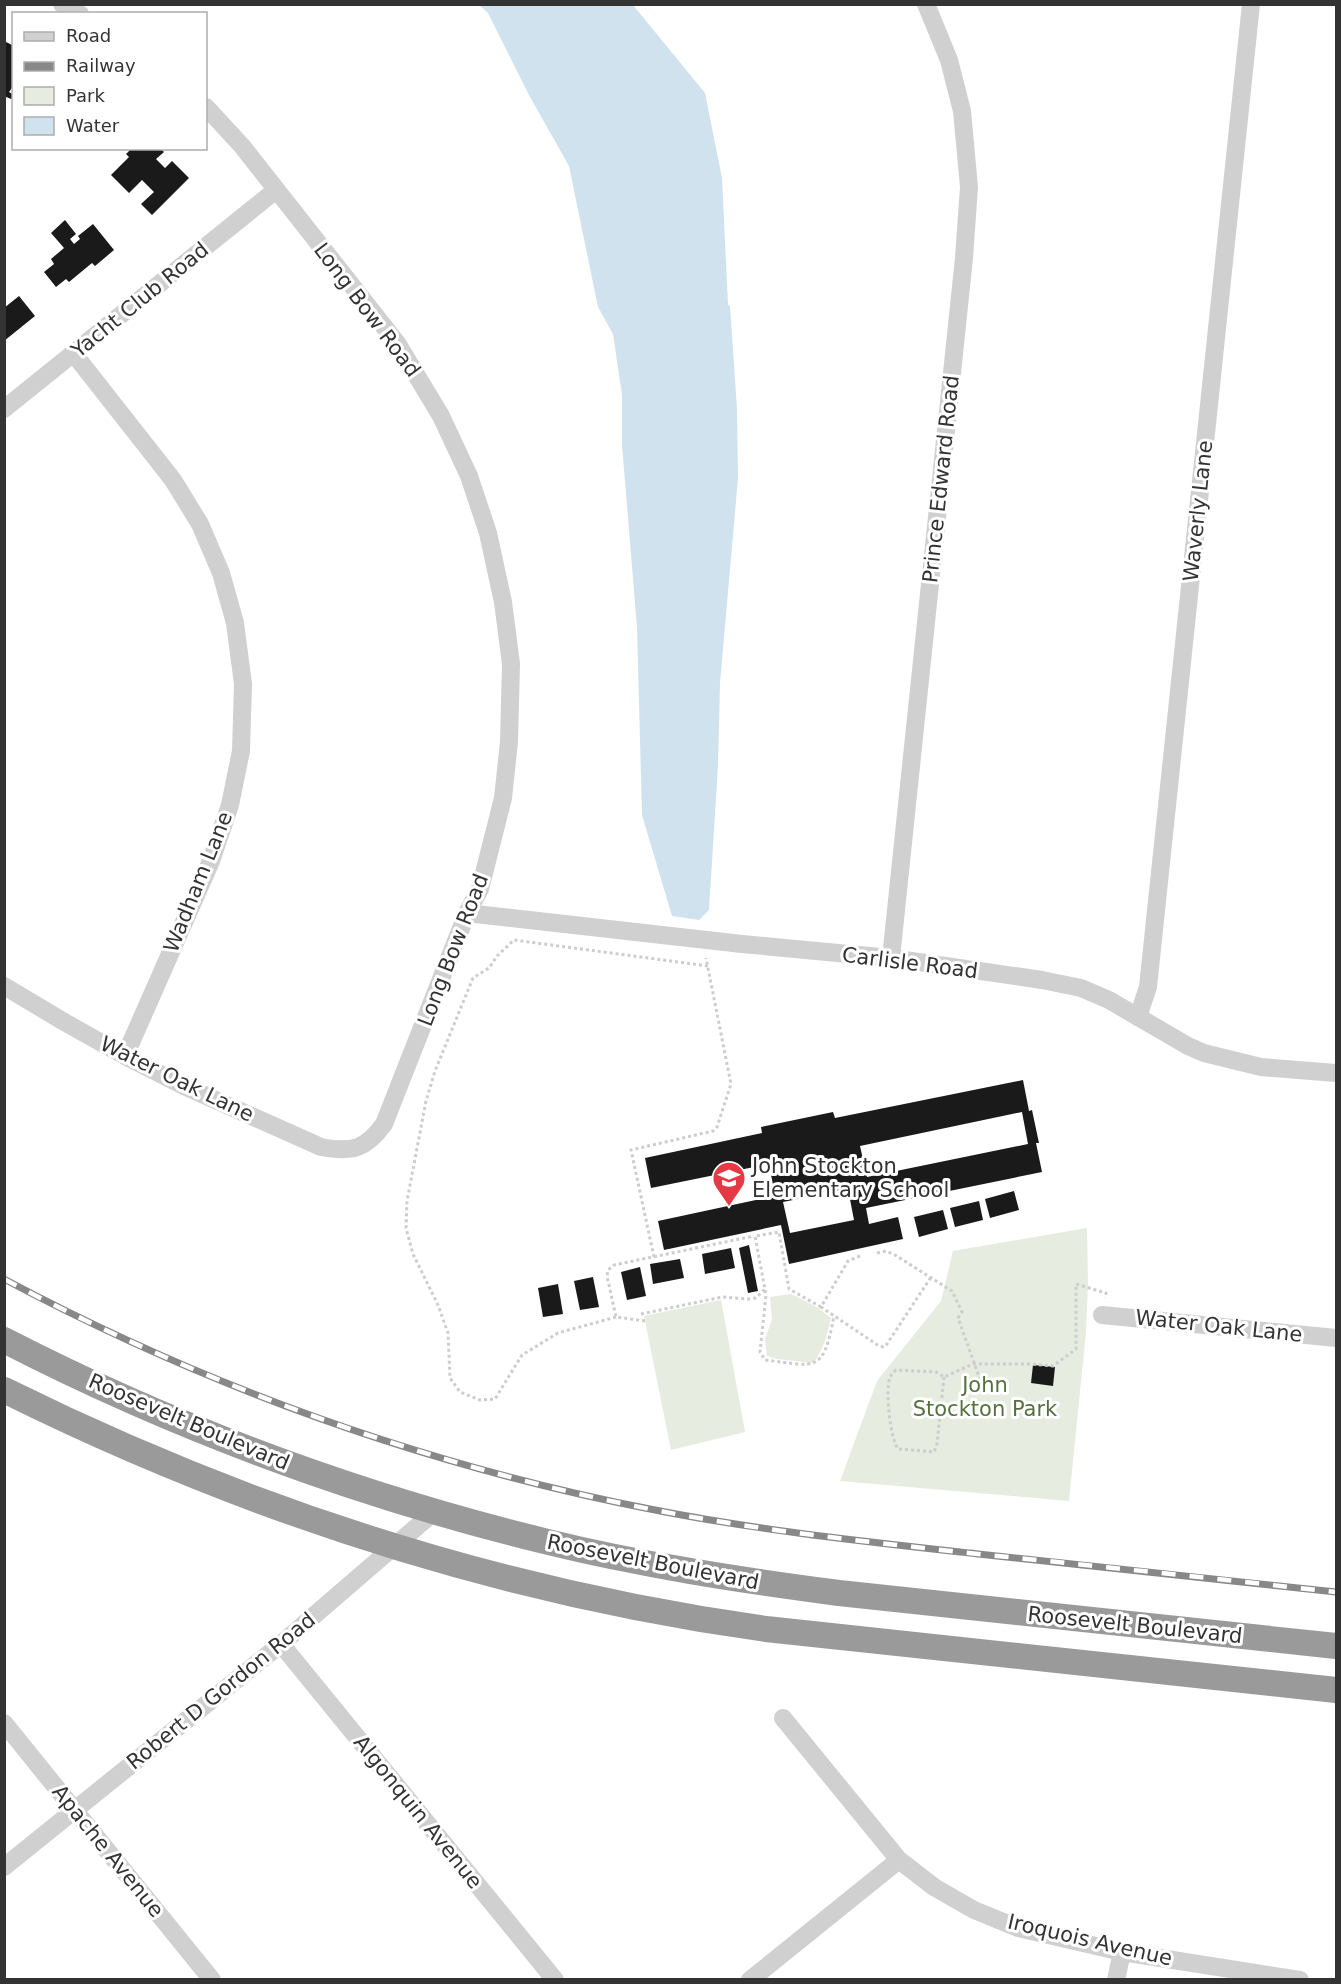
<svg xmlns="http://www.w3.org/2000/svg" width="1341" height="1984" viewBox="0 0 1341 1984" font-family="'DejaVu Sans',sans-serif">
<style>
.green{fill:#e6ecdf}
.water{fill:#cfe2ee}
.building{fill:#1a1a1a;fill-rule:evenodd}
.lines{fill:none;stroke-linecap:round;stroke-linejoin:round}
.path{stroke:#cdcdcd;stroke-width:3;stroke-dasharray:3 3;stroke-linecap:butt}
.minor{stroke:#d0d0d0;stroke-width:18}
.highway{stroke:#9a9a9a;stroke-width:26}
.rail-casing{stroke:#888;stroke-width:7}
.rail{stroke:#fff;stroke-width:4.5;stroke-dasharray:14;stroke-linecap:butt}
.labels{text-anchor:middle;stroke-width:6;stroke-linejoin:round;paint-order:stroke}
.street-label{font-size:21px;fill:#333;stroke:#fff}
.poi-label{font-size:21px;fill:#333;stroke:#fff;text-anchor:start}
.park-label{font-size:21px;fill:#56703f;stroke:#fff}
</style>
<rect width="100%" height="100%" fill="#fff"/>
<!-- green -->
<g class="green">
<polygon points="1087,1228 1088,1285 1086,1332 1069,1501 840,1481 877,1381 941,1301 953,1251"/>
<path d="M791,1294l26,13 14,11c-4,17 -7,31 -18,45l-36,-4 -10,-3 -2,-17 7,-20 -2,-22z"/>
<polygon points="721,1300 745,1432 671,1450 644,1316"/>
</g>
<!-- water -->
<polygon class="water" points="479,5 633,5 705,93 722,178 728,305 730,306 737,409 738,478 720,683 718,766 709,910 699,920 672,916 642,815 637,627 622,445 622,395 613,334 598,307 569,166 529,95 488,13"/>
<!-- building -->
<g class="building">
<polygon points="4,41 12,45 14,42 14,85 9,92 14,95 11,99 4,96"/>
<polygon points="132,148 160,148 164,152 156,159 165,168 172,161 189,178 152,215 141,204 154,192 142,180 129,193 111,175 129,157 126,154"/>
<polygon points="65,220 76,234 70,239 74,244 80,239 78,236 93,224 114,250 95,266 92,263 69,282 66,279 56,287 44,272 54,264 51,259 64,248 51,233"/>
<polygon points="19,296 35,316 4,341 4,308"/>
<path d="M1023,1080l6,31 3,-1 7,33h-3l6,29 -176,36 3,16 29,-7 5,22 -114,25 -8,-39 -117,25 -6,-29 117,-25 -6,-32 -118,24 -6,-30 117,-25 -1,-6 72,-15 2,6zM1022,1112l6,32 -161,33 -7,-31zM848,1189l6,31 -64,13 -7,-31z"/>
<polygon points="1014,1191 1019,1210 990,1218 985,1199"/>
<polygon points="979,1201 983,1220 955,1227 950,1208"/>
<polygon points="943,1210 948,1229 919,1237 914,1217"/>
<polygon points="749,1245 758,1291 748,1293 739,1248"/>
<polygon points="731,1248 735,1268 705,1274 702,1254"/>
<polygon points="680,1259 684,1278 653,1284 650,1264"/>
<polygon points="640,1267 646,1296 627,1300 621,1272"/>
<polygon points="593,1277 599,1307 580,1310 574,1281"/>
<polygon points="558,1284 563,1314 543,1317 538,1288"/>
<polygon points="1033,1365 1055,1367 1053,1386 1031,1383"/>
</g>
<g class="lines">
<!-- path -->
<g class="path">
<polyline points="877,1253 886,1251 895,1255 952,1291 962,1312 958,1318 982,1385"/>
<polyline points="860,1256 848,1261 821,1307 879,1346 884,1347 887,1344 931,1277"/>
<polyline points="654,1257 631,1150 713,1131 717,1127 731,1084 706,958"/>
<path d="M821,1307l-32,-18 -10,-57 -24,4 11,59 -6,57 5,8c52,6 58,14 69,-44"/>
<polyline points="641,1314 722,1297 748,1299 756,1298 765,1289"/>
<polyline points="616,1317 558,1333 522,1355 495,1399 480,1400 460,1392 450,1378 448,1333 438,1305 413,1254 406,1228 407,1201 426,1101 435,1071 473,978 489,968 497,956 514,940 708,966"/>
<polyline points="645,1321 616,1317 607,1276 608,1270 614,1265 754,1236"/>
<path d="M944,1377l-7,67 -3,8 -36,-3c-8,-11 -13,-59 -8,-72 2,-3 3,-4 6,-7l40,2 8,5 29,-13h58l22,2 23,-17v-65l30,9 -1,5"/>
</g>
<!-- minor -->
<g class="minor">
<polyline points="62,4 80,14"/>
<polyline points="74,354 173,480 200,524 221,573 235,623 243,684 241,751 230,805 211,861 125,1056"/>
<polyline points="4,409 276,190"/>
<polyline points="467,913 742,944 891,958 1042,980 1081,988 1109,1000 1188,1046 1204,1053 1261,1067 1336,1073"/>
<polyline points="891,958 964,258 969,187 962,111 949,60 926,4"/>
<path d="M4,986l62,37 59,33 59,30 137,61c31,6 45,2 63,-23l83,-211 13,-24 23,-91 6,-56 2,-78 -8,-62 -15,-69 -19,-57 -28,-60 -44,-73 -155,-197 -36,-39"/>
<polyline points="1138,1017 1148,987 1251,4"/>
<polyline points="1102,1315 1336,1338"/>
<polyline points="281,1644 555,1980"/>
<polyline points="783,1718 899,1860 934,1887 974,1910 1018,1928 1122,1952 1300,1980"/>
<polyline points="4,1723 212,1980"/>
<polyline points="4,1867 281,1644 434,1512"/>
<polyline points="750,1980 899,1860"/>
<polyline points="1116,1980 1122,1952"/>
</g>
<!-- highway -->
<g class="highway">
<path d="M4,1340c171,88 353,155 540,201 97,24 196,39 295,52l497,53"/>
<path d="M4,1390c240,119 497,202 762,239l570,61"/>
</g>
<defs>
<path id="rail" d="M4,1279c205,109 424,187 651,231 107,21 215,32 323,44 120,12 239,25 358,38"/>
</defs>
<!-- rail casing -->
<use href="#rail" class="rail-casing"/>
<!-- rail -->
<use href="#rail" class="rail"/>
</g>
<!-- icons -->
<defs>
<symbol id="school-pin" viewBox="-11 -11 22 30"><path d="M0 17L-7.5 6A9.5 9.5 0 1 1 7.5 6Z" fill="#e63946" stroke="#fff"/><path d="M0-5L7-2L0 1L-7-2ZM-4 1L0 2.5L4 1V4Q0 6-4 4Z" fill="#fff"/></symbol>
</defs>
<g fill-rule="evenodd">
<use href="#school-pin" x="710" y="1159" width="38" height="52"/>
</g>
<g class="labels">
<!-- street labels -->
<g class="street-label">
<text transform="translate(140 300) rotate(-39)" y="7">Yacht Club Road</text>
<text transform="translate(367 310) rotate(53)" y="7">Long Bow Road</text>
<text transform="translate(941 479) rotate(-84)" y="7">Prince Edward Road</text>
<text transform="translate(1198 511) rotate(-84)" y="7">Waverly Lane</text>
<text transform="translate(198 882) rotate(-68)" y="7">Wadham Lane</text>
<text transform="translate(453 950) rotate(-69)" y="7">Long Bow Road</text>
<text transform="translate(910 963) rotate(7)" y="7">Carlisle Road</text>
<text transform="translate(177 1079) rotate(26)" y="7">Water Oak Lane</text>
<text transform="translate(1219 1326) rotate(6)" y="7">Water Oak Lane</text>
<text transform="translate(189 1422) rotate(23)" y="7">Roosevelt Boulevard</text>
<text transform="translate(653 1562) rotate(11)" y="7">Roosevelt Boulevard</text>
<text transform="translate(1135 1625) rotate(6)" y="7">Roosevelt Boulevard</text>
<text transform="translate(221 1691) rotate(-39)" y="7">Robert D Gordon Road</text>
<text transform="translate(418 1812) rotate(51)" y="7">Algonquin Avenue</text>
<text transform="translate(108 1851) rotate(51)" y="7">Apache Avenue</text>
<text transform="translate(1090 1940) rotate(13)" y="7">Iroquois Avenue</text>
</g>
<!-- poi labels -->
<g class="poi-label">
<text x="752" y="1173">John Stockton<tspan x="752" dy="24">Elementary School</tspan></text>
</g>
<!-- park labels -->
<g class="park-label">
<text x="985" y="1392">John<tspan x="985" dy="24">Stockton Park</tspan></text>
</g>
</g>
<!-- border -->
<rect width="1341" height="1984" fill="none" stroke="#333333" stroke-width="12"/>
<!-- legend -->
<rect x="12" y="12" width="195" height="138" fill="#ffffff" stroke="#adadad" stroke-width="1.5"/>
<rect x="24" y="32" width="30" height="9" fill="#d0d0d0" stroke="#adadad" stroke-width="1.5"/>
<text x="66" y="42" font-size="18" fill="#333333">Road</text>
<rect x="24" y="62" width="30" height="9" fill="#888888" stroke="#adadad" stroke-width="1.5"/>
<text x="66" y="72" font-size="18" fill="#333333">Railway</text>
<rect x="24" y="87" width="30" height="18" fill="#e6ecdf" stroke="#adadad" stroke-width="1.5"/>
<text x="66" y="102" font-size="18" fill="#333333">Park</text>
<rect x="24" y="117" width="30" height="18" fill="#cfe2ee" stroke="#adadad" stroke-width="1.5"/>
<text x="66" y="132" font-size="18" fill="#333333">Water</text>
</svg>
